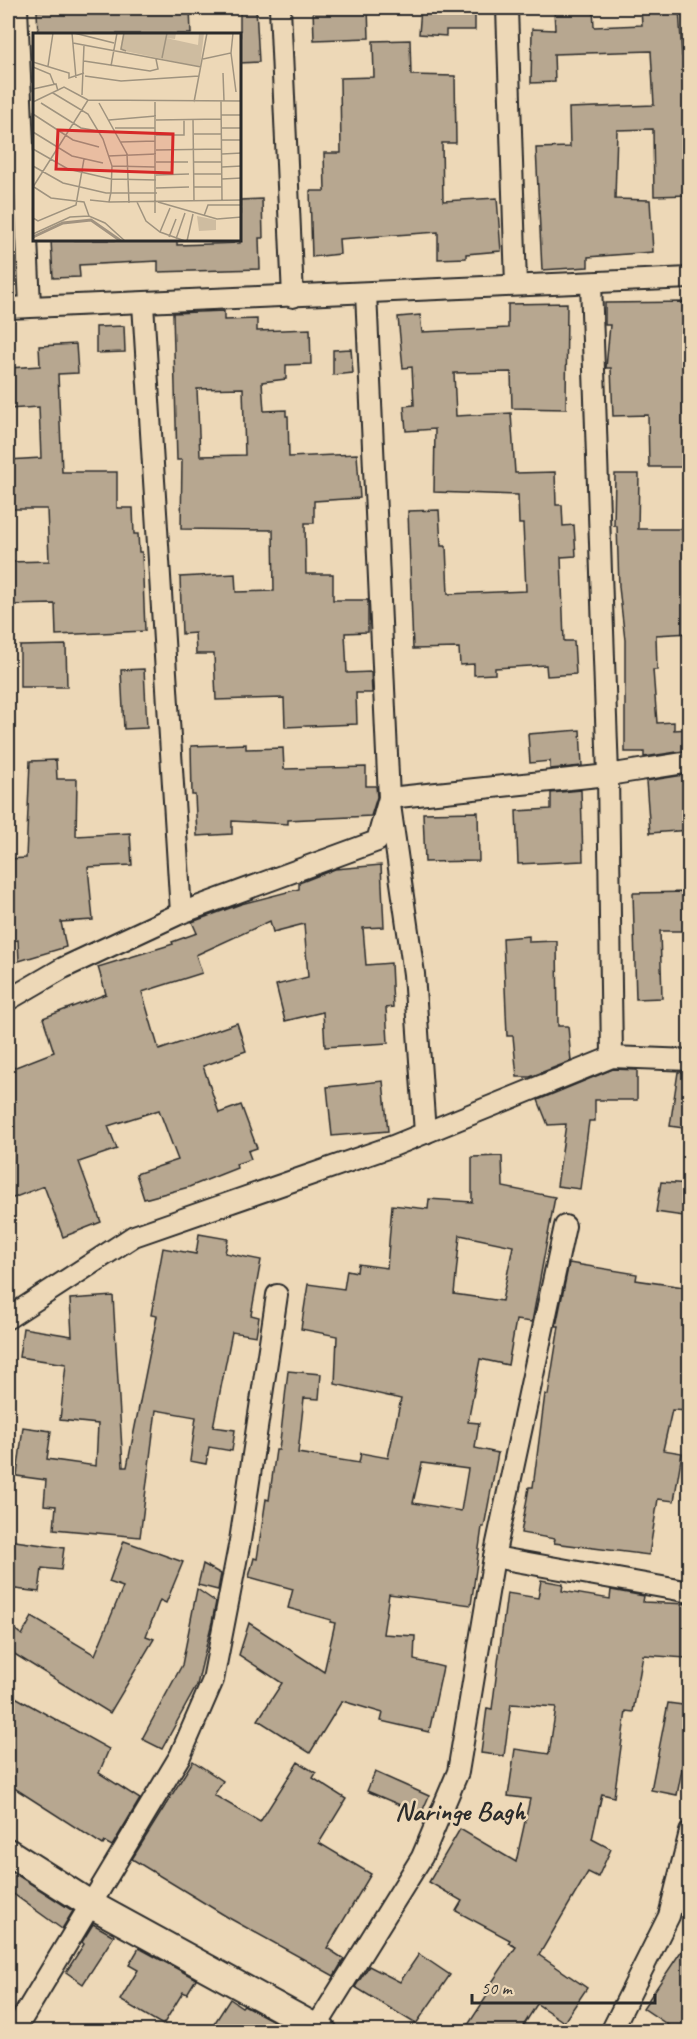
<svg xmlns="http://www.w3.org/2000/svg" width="697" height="2039" viewBox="0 0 697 2039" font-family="Caveat,sans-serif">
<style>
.building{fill:#b7a790;stroke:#2b2b2b;stroke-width:1.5;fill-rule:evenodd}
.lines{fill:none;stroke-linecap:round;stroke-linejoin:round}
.minor-casing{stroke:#2b2b2b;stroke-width:24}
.tertiary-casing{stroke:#2b2b2b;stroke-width:30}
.minor{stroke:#edd8b7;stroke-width:20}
.tertiary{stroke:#edd8b7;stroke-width:26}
.labels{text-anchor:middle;stroke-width:5;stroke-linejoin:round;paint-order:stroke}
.quarter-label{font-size:27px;font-weight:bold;fill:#2b2b2b;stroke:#edd8b7}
.inset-river{fill:none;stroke:#a19380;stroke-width:3}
.inset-road{fill:none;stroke:#9f937f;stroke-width:1.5}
.view{fill:#d62828;fill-opacity:0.15;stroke:#d62828;stroke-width:3}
.inset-edge{fill:none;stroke:#2b2b2b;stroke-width:3}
</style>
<rect width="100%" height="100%" fill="#edd8b7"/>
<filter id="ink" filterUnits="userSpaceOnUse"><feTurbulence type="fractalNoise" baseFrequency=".0167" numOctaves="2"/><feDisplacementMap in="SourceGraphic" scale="12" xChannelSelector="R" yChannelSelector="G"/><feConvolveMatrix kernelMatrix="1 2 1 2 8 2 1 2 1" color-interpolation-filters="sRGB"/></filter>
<g filter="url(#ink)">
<!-- building -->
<g class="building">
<polygon points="149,8 190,8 191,34 38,34 37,11"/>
<polygon points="240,8 256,8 259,62 240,63"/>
<polygon points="313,8 368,8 369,38 314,40"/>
<polygon points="421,8 475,8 475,30 446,30 446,36 419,34"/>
<polygon points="554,8 593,8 594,27 642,25 641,8 679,8 682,56 690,56 690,195 654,196 653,129 617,130 615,199 650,200 653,252 588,257 588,267 542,270 536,148 570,147 569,108 654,105 651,51 554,54 555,82 531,83 532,29 555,30"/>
<polygon points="410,40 411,75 455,76 456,143 442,143 443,201 497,198 501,251 466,254 466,258 438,259 438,232 339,239 340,254 312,257 310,191 325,191 324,153 341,153 340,78 374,77 373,41"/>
<polygon points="262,199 263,238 259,238 260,269 158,272 158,261 79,265 80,277 53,278 51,240 177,240 177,245 240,243 240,200"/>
<polygon points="689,302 690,467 649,467 648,415 613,416 611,368 606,368 610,325 605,325 605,303"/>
<polygon points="567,303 566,409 512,408 511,372 454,373 456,416 511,413 515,473 555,472 556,505 562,505 563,526 574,525 576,556 561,557 564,641 574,641 576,674 547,676 546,665 495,668 495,674 474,675 474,664 460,665 459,648 413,649 408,511 439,510 441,546 446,546 448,594 526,591 523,524 519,524 518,495 434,492 435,429 406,431 404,406 414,405 412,367 403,368 398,317 420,315 422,332 508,328 508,304"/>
<path d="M224,311v9l33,-1v12l53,-2 1,35 -25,1v14l-24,3 2,29 22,-1v6h2l1,41 68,-3 3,44 -46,3v22h-9l1,51h27v26h35v32l-23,1 2,40 24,-1 1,21h-16l1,31 -72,3 -1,-29 -68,2 -2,-46h-18l-1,-21 -13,1 -2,-57 55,-3 1,18 38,-1 -1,-61 -92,-1 1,-69h-5l-4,-147zM243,388l2,67 -45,1 -3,-67z"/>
<polygon points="124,326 125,352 96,353 96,327"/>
<polygon points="76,344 78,373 58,374 62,472 117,472 117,508 133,508 134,534 138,534 139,552 142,552 145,631 56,635 55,604 8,605 8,562 49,561 47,509 8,509 8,460 41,458 39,407 8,409 8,368 40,366 39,346"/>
<polygon points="351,349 353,373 333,375 333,350"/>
<polygon points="615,474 639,474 638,529 690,529 690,633 656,635 657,670 653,670 657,723 674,722 674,730 690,729 690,750 644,757 644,752 625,752 625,640 619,587 617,526 614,526"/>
<polygon points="66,645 67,687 20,687 20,646"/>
<polygon points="144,669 147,728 124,729 121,670"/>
<polygon points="580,730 582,766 550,769 550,761 530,763 528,734"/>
<polygon points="246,744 246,749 283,748 284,769 366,767 366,786 376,786 377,797 371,816 288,820 288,824 232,821 232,834 197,836 195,795 192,795 191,746"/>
<polygon points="56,760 57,779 77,779 76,836 130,833 132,865 88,867 93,920 61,922 66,947 19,961 18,940 8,941 8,859 26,858 30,761"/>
<polygon points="690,774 690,830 650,833 646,781"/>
<polygon points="581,790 583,861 518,864 516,811 551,809 551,793"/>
<polygon points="478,812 479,861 425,862 423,813"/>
<polygon points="381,865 384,927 363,928 366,965 391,963 393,1007 386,1008 388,1043 325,1047 323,1012 285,1021 276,985 308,977 304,924 273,932 270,921 196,955 202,973 142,992 159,1050 237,1023 246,1051 203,1066 219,1113 241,1105 257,1148 248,1151 251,1159 236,1164 237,1168 189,1187 144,1199 136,1174 178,1160 159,1110 108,1126 117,1149 79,1162 101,1222 63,1237 44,1186 8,1200 8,1070 54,1052 43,1018 106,994 98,967 173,944 172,942 197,933 192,922 241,904 299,889 299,883 335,869"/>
<polygon points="690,892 690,931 660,931 662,998 636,999 633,893"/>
<polygon points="529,936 529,942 557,941 558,1026 568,1026 571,1061 530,1077 517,1077 513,1036 507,1036 503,938"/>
<polygon points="613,1069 637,1070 637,1100 595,1100 595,1121 589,1121 580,1189 557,1186 566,1124 548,1125 538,1100"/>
<polygon points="678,1072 690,1072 690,1129 670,1126"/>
<polygon points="383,1081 388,1131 332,1136 327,1087"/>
<path d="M502,1156l1,31 52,10 -23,125 -16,-2 -8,45 -28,-6 -12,63 11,1 -4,25 23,5 -14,74h-2l-11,78 -82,-11 -6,40 32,2 -1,24 29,7 -14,65 -48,-11 2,-8 -41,-12 -32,52 -52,-33 24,-37 -43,-28 10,-32 75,49 11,-49 -5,-1 1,-2 -43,-12 5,-19 -44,-12 5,-19 3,1 9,-60 3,1 7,-50h3l9,-79 33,3 -2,25 -15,-1 -6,55 61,10 2,-10 27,5 13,-59 -66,-15 2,-48 -36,-7 7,-45 36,5 3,-19 10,2 1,-8 29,4 5,-63 36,4 1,-10 43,3v-45zM460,1235l53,11 -11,55 -48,-7zM422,1463l46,6 -7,42 -48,-8z"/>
<polygon points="661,1182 690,1184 690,1217 656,1212"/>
<polygon points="199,1234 228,1239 225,1253 261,1260 251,1315 259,1317 256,1336 232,1332 213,1427 235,1430 232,1451 209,1447 206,1464 190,1461 196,1417 156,1410 140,1537 54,1529 56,1506 44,1505 46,1480 17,1476 23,1427 51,1431 47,1459 96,1466 98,1424 60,1420 66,1364 19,1357 23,1328 72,1336 70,1299 113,1296 123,1467 127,1467 157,1316 151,1315 163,1248 196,1254"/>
<polygon points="569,1263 637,1274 636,1280 690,1288 690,1411 672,1410 663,1450 682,1453 674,1501 658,1499 649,1555 554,1543 555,1539 521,1533 529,1487 533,1487 545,1394 548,1395 559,1326 556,1326"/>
<polygon points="8,1540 64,1548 61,1570 42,1568 39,1592 8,1588"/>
<polygon points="124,1541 183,1562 166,1603 160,1600 146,1636 154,1639 110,1713 8,1650 8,1624 22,1635 32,1617 95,1655 123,1587 109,1582"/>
<polygon points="203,1564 221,1574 218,1590 198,1585"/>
<polygon points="541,1580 563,1584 562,1591 610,1599 611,1590 644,1596 643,1602 689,1604 686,1658 643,1655 633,1712 626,1711 614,1797 602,1794 592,1839 611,1849 598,1877 588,1872 539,1955 587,1988 564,2022 537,2004 520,2031 464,2031 487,1996 484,1994 516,1947 508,1943 510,1940 456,1911 462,1901 429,1882 460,1829 516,1862 530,1799 508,1796 515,1749 549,1754 556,1707 511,1704 504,1756 481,1753 487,1708 492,1709 507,1593 538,1598"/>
<polygon points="197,1589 216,1602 212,1622 197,1685 162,1749 142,1739 182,1665"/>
<polygon points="8,1693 109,1749 99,1773 140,1799 112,1846 105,1842 103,1845 8,1784"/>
<polygon points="668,1703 690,1706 690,1743 687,1743 677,1795 651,1790"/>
<polygon points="193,1761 223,1781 214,1795 260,1822 298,1762 316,1773 313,1778 346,1799 319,1843 371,1874 327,1948 344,1959 334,1976 229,1918 132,1859"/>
<polygon points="375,1772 429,1796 421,1814 367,1791"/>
<polygon points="8,1869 73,1911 62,1929 8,1890"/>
<polygon points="93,1924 114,1936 83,1984 66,1972 84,1944 82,1942"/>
<polygon points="690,1938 690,2031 677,2031 643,2008"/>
<polygon points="139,1948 196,1979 187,1994 183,1992 163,2025 120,2000 138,1970 129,1965"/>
<polygon points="419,1954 450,1975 416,2024 355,1987 369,1966 400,1982"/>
<polygon points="230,1999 242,2007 244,2005 292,2031 226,2031 214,2024"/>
</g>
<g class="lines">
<defs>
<g id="minor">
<polyline points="17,8 30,306"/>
<polyline points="280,8 293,297"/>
<polyline points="507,8 516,285"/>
<polyline points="591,283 608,775 612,1057"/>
<polyline points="366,293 389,798 414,974 425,1133"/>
<polyline points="143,304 181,913"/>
<polyline points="8,308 690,278"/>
<polyline points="8,1000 63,968 181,913 377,841 389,798 608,775 690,762"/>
<polyline points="8,1318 134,1236 393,1146 612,1057 690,1060"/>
<polyline points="494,1557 690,1592"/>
<polyline points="14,2032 180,1756 213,1680 240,1541 277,1295"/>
<polyline points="313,2032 422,1857 458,1772 494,1557 565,1226"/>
<polyline points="611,2032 669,1916 690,1832"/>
</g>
<polyline id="tertiary" points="8,1852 90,1904 324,2032"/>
</defs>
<!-- minor casing -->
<use href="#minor" class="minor-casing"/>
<!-- tertiary casing -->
<use href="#tertiary" class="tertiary-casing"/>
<!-- minor -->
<use href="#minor" class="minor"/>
<!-- tertiary -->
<use href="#tertiary" class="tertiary"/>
</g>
</g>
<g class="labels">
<!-- quarter labels -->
<g class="quarter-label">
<text x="460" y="1820">Naringe Bagh</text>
</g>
</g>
<!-- overview -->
<g transform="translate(33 33)">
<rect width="208" height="208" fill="#edd8b7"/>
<path d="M90,0h53l-1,6 -9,-1 32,7 1,-12h5l-4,34 -80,-17zM164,183l19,4v10l-17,1z" fill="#cebca0"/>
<path class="inset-river" d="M0,204l30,-14 28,-3 30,21"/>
<path class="inset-road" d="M39,0l4,45M41,0l40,10M91,0l-3,16 5,2M40,10l128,24M198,20l5,39M129,25l5,-25M170,26l28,-6 2,-20M51,28l66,10 8,-2 -2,-10M0,29l36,11v5l15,-5M15,33l5,-33M78,33l6,-33M0,34l17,7 4,10M190,40l1,28M52,43l36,5 78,-5M0,56l23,-5 2,7M20,60l35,21 15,25 9,27 -1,26 -2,10 -19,-2M49,62l2,-50M188,68l1,99M0,69l31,-15 24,13M161,69l13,-69M8,70l40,25 17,3M66,70l28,51 2,49M0,81l40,26 26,7M188,82h21M160,86l1,82M76,87l47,-4M123,87l65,-1M82,95h40M188,95h21M0,99l39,24 31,7M161,101h27M123,102h28v-16M188,107h21M88,109l34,-1M0,116l35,20 43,10 45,1M123,117l66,-1M189,121l20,-1M75,123l48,-2M123,129h32M161,129h28M0,133l30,17 43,10h51M79,133l43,1M189,134l20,-1M161,141h28M123,142l33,-1M189,146l20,-1M0,154l55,-87 154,1M1,154l17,11 33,4 5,14M161,154h28M123,155l33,-1M76,169l133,-2M104,169l9,19 14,11 25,9M125,169l59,17 25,-2M122,180v-111M171,183l4,-11h34M0,185l5,3 38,-16 8,-46M127,199l10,-24M0,201l37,-17 19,-1 16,7 20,18M136,204l7,-18M143,206l9,-26M154,208l6,-27"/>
<path class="view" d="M25,97l115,4 -1,39 -116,-4z"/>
<rect width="208" height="208" class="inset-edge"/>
</g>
<!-- margin -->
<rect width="697" height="2039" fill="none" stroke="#edd8b7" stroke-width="30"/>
<rect x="15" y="15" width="667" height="2009" fill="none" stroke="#2b2b2b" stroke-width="2" filter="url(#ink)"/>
<!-- scale -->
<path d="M472 1994v9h183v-9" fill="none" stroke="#2b2b2b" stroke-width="3"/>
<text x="481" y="1994" font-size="18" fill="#2b2b2b" stroke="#edd8b7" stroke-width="4.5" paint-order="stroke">50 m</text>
</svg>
